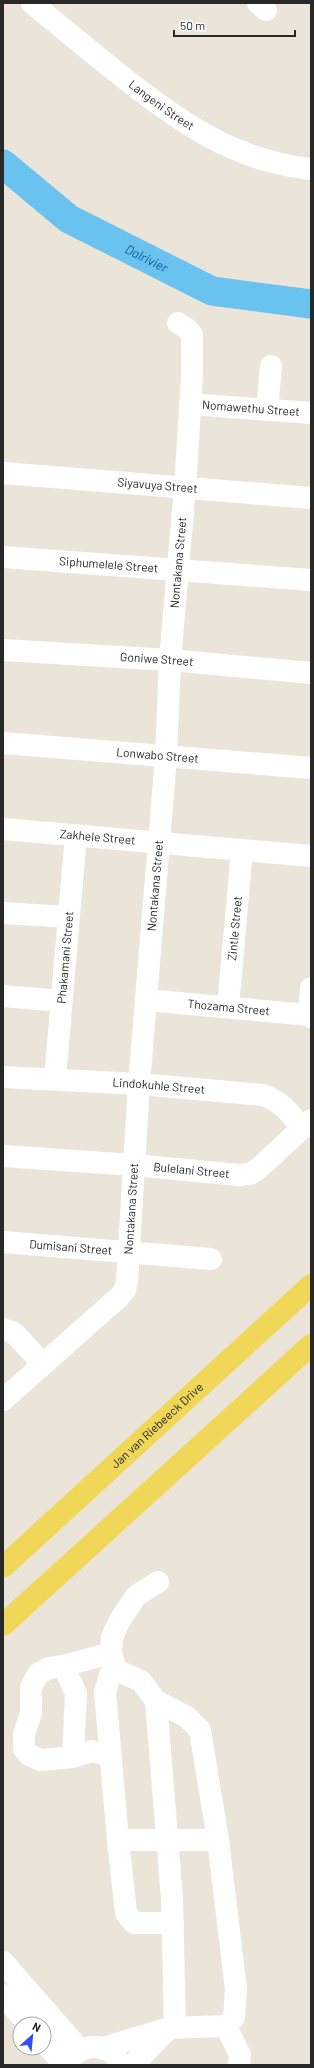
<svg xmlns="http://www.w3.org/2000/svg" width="314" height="2068" viewBox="0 0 314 2068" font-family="Barlow,sans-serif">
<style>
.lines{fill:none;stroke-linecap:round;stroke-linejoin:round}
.river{stroke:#6ac2ee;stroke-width:29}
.minor{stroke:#fff;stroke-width:22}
.major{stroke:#f1d758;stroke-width:22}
.labels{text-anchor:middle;stroke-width:4;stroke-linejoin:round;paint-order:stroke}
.street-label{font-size:12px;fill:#282828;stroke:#fff}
.water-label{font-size:13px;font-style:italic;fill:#0c5e97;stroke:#fff}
</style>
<rect width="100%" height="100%" fill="#ebe4d9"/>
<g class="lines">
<!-- river -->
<path class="river" id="s1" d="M3,164l66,55 143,72 99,13"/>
<!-- minor -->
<g class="minor">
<path id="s2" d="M32,3c29,24 58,48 88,72 58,46 114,86 191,94"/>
<polyline points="258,3 266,10"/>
<path id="s3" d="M190,404l121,9"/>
<polyline points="267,410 271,366"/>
<path id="s4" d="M3,473l308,25"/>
<path id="s5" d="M3,557l308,23"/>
<path id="s6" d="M3,650l167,10 141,13"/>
<path id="s7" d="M3,743l308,25"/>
<path id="s8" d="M3,829l308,27"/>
<polyline points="3,913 69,917"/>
<polyline points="3,996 61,1001"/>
<path id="s9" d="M146,1000l163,15 2,2"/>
<path id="s10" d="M228,1007l14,-157"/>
<polyline points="309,1015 311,988"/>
<path id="s11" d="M3,1077l136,7 124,11c18,6 28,19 39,33"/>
<path id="s12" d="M55,1079l21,-244"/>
<path id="s13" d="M3,1156l130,9 106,10 11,-1 8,-5 53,-49"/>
<path id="s14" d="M3,1242l208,17"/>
<polyline points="3,1329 14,1333 43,1364"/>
<path id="s15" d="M3,1400l116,-103 6,-7 2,-9 12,-197 27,-327 4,-97 15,-172 7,-111v-42l-6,-7 -8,-5"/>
<polyline points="63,1666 111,1653"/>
<polyline points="116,1670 111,1653 112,1637 120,1620 136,1596 158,1582"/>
<polyline points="156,1701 141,1681 116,1670 110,1675 105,1692 118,1840 218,1840"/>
<polyline points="73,1757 76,1693 63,1666 49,1668 38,1674 31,1687 31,1713 24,1734 24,1749 29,1755 41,1760 73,1757 92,1751 110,1756"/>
<polyline points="118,1840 126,1913 134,1923 173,1923"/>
<polyline points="3,1962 80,2050"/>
<polyline points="3,1995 28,2024"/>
<polyline points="226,2026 240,2055 239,2065"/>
<polyline points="44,2042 64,2065"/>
<polyline points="103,2048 169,2028 226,2026 234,2017 236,1989 218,1840 200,1730 187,1717 156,1701 172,1899 175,2027"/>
<path d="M66,2065c13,-22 43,-26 55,0"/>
<polyline points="133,2065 168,2029"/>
</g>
<!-- major -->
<g class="major">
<path id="s16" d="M3,1567l308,-282"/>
<polyline points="3,1625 311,1345"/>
</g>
</g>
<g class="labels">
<!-- street labels -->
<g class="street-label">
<text dy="4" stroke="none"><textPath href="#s2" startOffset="165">Langeni Street</textPath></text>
<text dy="4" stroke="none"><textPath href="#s3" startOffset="61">Nomawethu Street</textPath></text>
<text dy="4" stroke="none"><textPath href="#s4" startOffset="155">Siyavuya Street</textPath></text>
<text dy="4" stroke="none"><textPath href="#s15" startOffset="894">Nontakana Street</textPath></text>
<text dy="4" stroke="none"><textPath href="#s5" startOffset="106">Siphumelele Street</textPath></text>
<text dy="4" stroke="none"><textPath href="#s6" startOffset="154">Goniwe Street</textPath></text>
<text dy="4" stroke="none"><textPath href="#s7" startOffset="155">Lonwabo Street</textPath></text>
<text dy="4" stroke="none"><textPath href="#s8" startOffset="95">Zakhele Street</textPath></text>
<text dy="4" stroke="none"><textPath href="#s15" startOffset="570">Nontakana Street</textPath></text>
<text dy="4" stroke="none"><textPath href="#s10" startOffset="79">Zintle Street</textPath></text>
<text dy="4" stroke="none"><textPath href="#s12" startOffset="122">Phakamani Street</textPath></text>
<text dy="4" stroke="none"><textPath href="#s9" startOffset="83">Thozama Street</textPath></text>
<text dy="4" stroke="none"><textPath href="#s11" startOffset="156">Lindokuhle Street</textPath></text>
<text dy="4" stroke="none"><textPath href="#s13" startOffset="189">Bulelani Street</textPath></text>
<text dy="4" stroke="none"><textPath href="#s15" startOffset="246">Nontakana Street</textPath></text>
<text dy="4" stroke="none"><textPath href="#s14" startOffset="68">Dumisani Street</textPath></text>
<text dy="4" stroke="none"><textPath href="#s16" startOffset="209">Jan van Riebeeck Drive</textPath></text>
</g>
<!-- water labels -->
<g class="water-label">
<text dy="5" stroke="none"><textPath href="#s1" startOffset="173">Dalrivier</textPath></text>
</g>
</g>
<!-- border -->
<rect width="314" height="2068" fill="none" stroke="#282828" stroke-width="8"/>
<!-- north arrow -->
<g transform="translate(32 2036) rotate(27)"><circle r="19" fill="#ffffff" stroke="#a9a9a9"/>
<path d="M0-3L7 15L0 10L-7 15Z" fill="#364dfa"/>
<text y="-6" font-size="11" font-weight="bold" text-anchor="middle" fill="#282828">N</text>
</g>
<!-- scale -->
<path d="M174 30v6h121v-6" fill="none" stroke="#282828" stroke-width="2"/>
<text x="180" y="30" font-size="12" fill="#282828" stroke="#ffffff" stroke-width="3" paint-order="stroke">50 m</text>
</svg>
